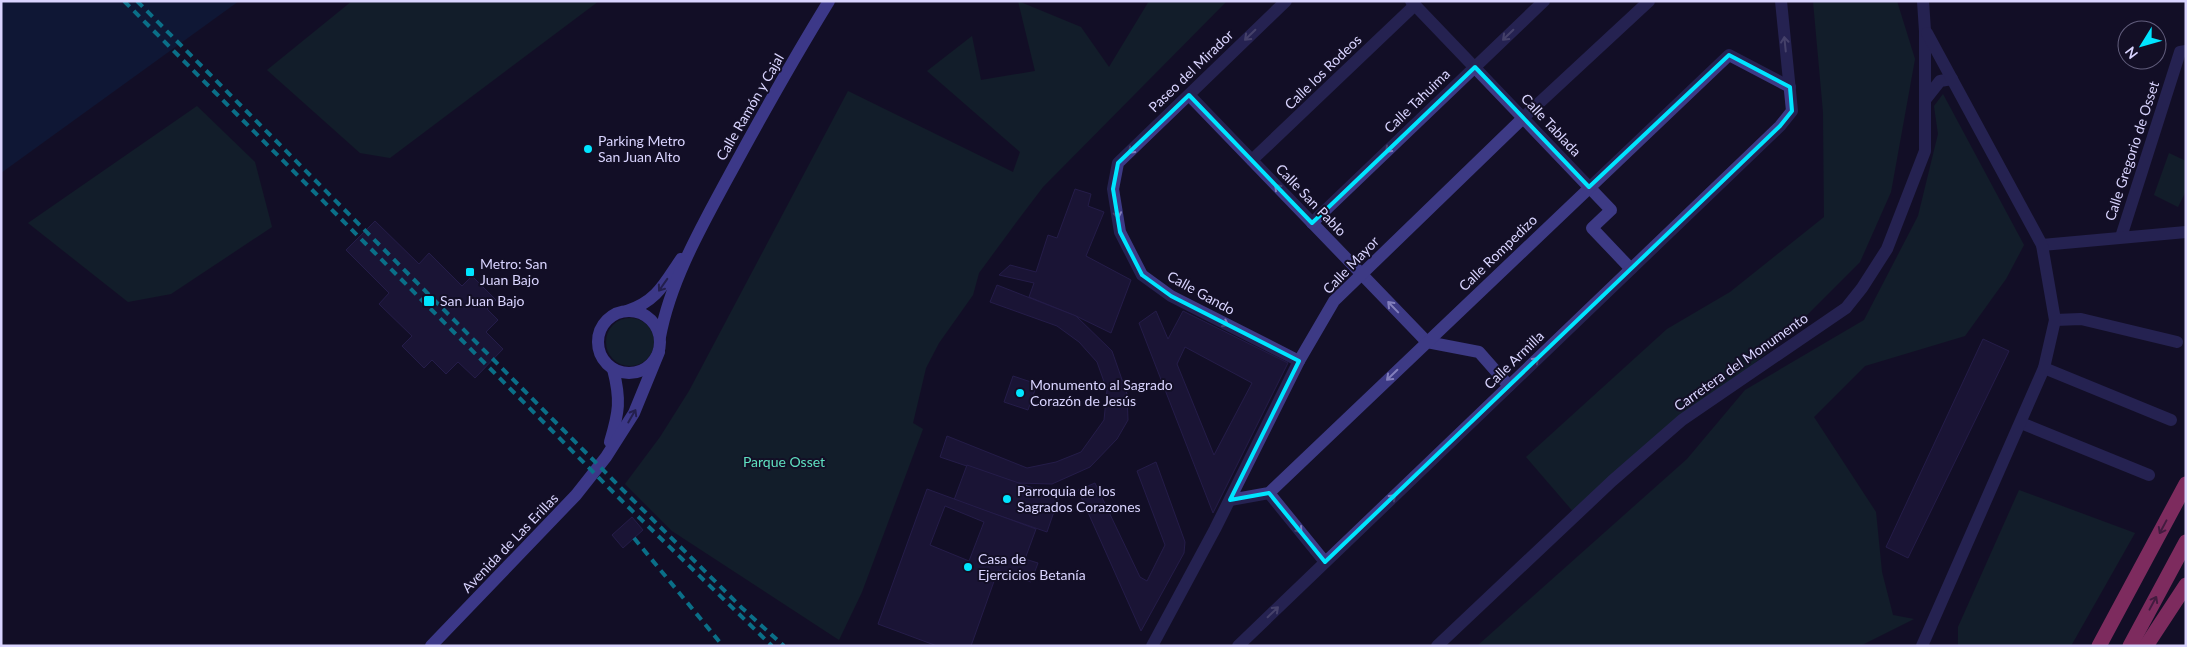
<svg xmlns="http://www.w3.org/2000/svg" width="2187" height="647" viewBox="0 0 2187 647" font-family="Lato,sans-serif">
<style>
.green{fill:#12302f}
.water{fill:#0c2248}
.building{fill:#241b47;stroke:#3b2d73;fill-rule:evenodd}
.lines{fill:none;stroke-linecap:round;stroke-linejoin:round}
.pedestrian{stroke:#3d3a85;stroke-width:12}
.minor{stroke:#3d3a85;stroke-width:12}
.tertiary{stroke:#3d3a85;stroke-width:12}
.secondary{stroke:#6f6bff;stroke-width:12}
.motorway{stroke:#ff4fa3;stroke-width:15}
.rail{stroke:#00e5ff;stroke-width:4;stroke-dasharray:8 6;stroke-linecap:butt}
.oneway{stroke:#837fbc}
.oneway2{stroke:#38347d}
.oneway3{stroke:#7d2c5e}
.marked{fill:none;stroke:#00e5ff;stroke-width:4;stroke-linejoin:round}
.poi-dot{fill:#00e5ff;stroke:#130f26;stroke-width:2}
.labels{text-anchor:middle;stroke-width:4;stroke-linejoin:round;paint-order:stroke}
.street-label{font-size:14px;fill:#d9d4ff;stroke:#130f26}
.poi-label{font-size:14px;fill:#d9d4ff;stroke:#130f26;text-anchor:start}
.park-label{font-size:14px;fill:#5fe0c0;stroke:#130f26}
</style>
<rect width="100%" height="100%" fill="#130f26"/>
<!-- green -->
<g class="green">
<polygon points="352,1 599,1 390,158 360,153 267,70"/>
<polygon points="1018,1 1081,27 1109,67 1149,1 1227,1 1043,187 1018,220 979,273 973,295 939,343 926,368 913,423 923,429 862,592 839,640 672,531 625,484 660,437 689,391 848,91 1013,172 1020,152 927,71 972,36 981,80 1035,71"/>
<polygon points="1813,1 1897,1 1915,59 1891,192 1860,262 1783,339 1576,515 1526,457 1667,329 1730,292 1824,217 1823,112"/>
<polygon points="1943,94 2024,245 2006,279 1965,336 1865,366 1814,417 1876,512 1882,572 1893,615 1914,619 1860,646 1477,646 1687,459 1745,390 1864,320 1918,216 1938,134 1934,106"/>
<polygon points="197,106 255,162 272,227 171,294 128,302 28,223"/>
<polygon points="2169,153 2186,161 2186,191 2178,207 2154,195"/>
<circle cx="630" cy="342" r="24"/>
<polygon points="2019,490 2135,533 2071,646 1958,646 1958,627"/>
</g>
<!-- water -->
<polygon class="water" points="1,1 239,1 1,173"/>
<!-- building -->
<g class="building">
<polygon points="1075,189 1091,194 1088,206 1104,212 1086,256 1131,280 1111,333 1076,316 1029,297 1034,283 999,275 1010,265 1036,272 1048,235 1057,238"/>
<polygon points="375,221 419,264 429,253 462,286 472,276 496,300 487,309 498,320 486,332 503,349 475,378 458,362 446,374 432,360 424,368 402,346 412,336 379,304 389,293 346,250"/>
<polygon points="997,285 1076,316 1112,351 1127,394 1128,420 1117,439 1090,467 1052,484 1017,483 940,457 947,436 1027,468 1056,462 1081,452 1104,420 1107,390 1097,362 1079,342 1057,326 990,302"/>
<path d="M1156,311l12,28 15,-28 105,52 -75,150 -74,-190zM1185,347l67,36 -38,72 -37,-91z"/>
<polygon points="1983,339 2009,351 1908,558 1886,547"/>
<polygon points="1013,376 1037,384 1028,410 1004,402"/>
<polygon points="1156,462 1185,542 1184,553 1141,631 1078,490 1095,483 1140,577 1147,581 1165,545 1137,471"/>
<polygon points="967,465 1059,497 1047,532 954,500"/>
<path d="M927,489l109,40 -11,30 13,4 -7,19 -33,-12 -27,76h-34l-59,-22zM945,506l39,16 -15,39 -39,-16z"/>
<polygon points="632,517 643,530 623,548 612,535"/>
</g>
<g class="lines">
<!-- pedestrian -->
<g class="pedestrian">
<polyline points="2044,368 2171,420"/>
<polyline points="2021,423 2149,475"/>
</g>
<!-- minor -->
<g class="minor">
<polyline points="1286,1 1118,163 1113,189 1120,232 1142,275 1171,296 1299,361"/>
<polyline points="1411,1 1611,210 1592,228 1631,269"/>
<polyline points="1189,95 1427,342 1479,352 1509,386"/>
<polyline points="1252,160 1415,5"/>
<polyline points="1312,223 1544,1"/>
<polyline points="2121,237 2180,52 2186,51"/>
<polyline points="2042,245 2186,232"/>
<polyline points="2055,320 2081,319 2177,342"/>
<polyline points="1269,493 1325,562"/>
<polyline points="1230,500 1269,493 1729,55 1790,87"/>
<polyline points="1152,646 1215,529 1299,361 1334,301 1524,117 1649,1"/>
<polyline points="1238,646 1780,126 1792,111 1781,1"/>
</g>
<!-- tertiary -->
<g class="tertiary">
<polyline points="1925,100 1940,81 1952,79"/>
<polyline points="1437,646 1612,481 1682,420 1846,308 1862,288 1887,249 1925,151 1925,31 1923,1"/>
<polyline points="1922,646 2044,368 2055,320 2042,245 1927,33"/>
</g>
<!-- secondary -->
<g class="secondary">
<path d="M627,311c30,-10 37,-27 54,-52"/>
<circle cx="629" cy="342" r="31"/>
<path d="M660,337c10,-54 39,-106 65,-154 33,-61 67,-122 104,-182"/>
<path d="M610,442c9,-30 11,-42 3,-73"/>
<polyline points="431,646 576,495 606,457 634,413 659,352"/>
</g>
<!-- motorway -->
<g class="motorway">
<polyline points="2099,646 2186,484"/>
<polyline points="2130,646 2186,542"/>
<polyline points="2146,646 2186,585"/>
</g>
<!-- rail -->
<g class="rail">
<polyline points="124,1 621,500 772,646"/>
<polyline points="137,1 627,494 742,608 784,646"/>
<polyline points="634,538 723,646"/>
</g>
</g>
<!-- one-way arrows -->
<defs><path id="oneway-shaft" d="M-6 0H5M1.5-3L5.5 0L1.5 3" fill="none" stroke-width="1.6" stroke-linecap="round" stroke-linejoin="round" transform="scale(1.25)"/></defs>
<g class="oneway">
<use href="#oneway-shaft" transform="translate(1250 35) rotate(136)"/>
<use href="#oneway-shaft" transform="translate(1508 35) rotate(136)"/>
<use href="#oneway-shaft" transform="translate(1785 44) rotate(-96)"/>
<use href="#oneway-shaft" transform="translate(1391 147) rotate(136)"/>
<use href="#oneway-shaft" transform="translate(1134 148) rotate(136)"/>
<use href="#oneway-shaft" transform="translate(1280 190) rotate(-134)"/>
<use href="#oneway-shaft" transform="translate(1117 211) rotate(80)"/>
<use href="#oneway-shaft" transform="translate(1393 307) rotate(-134)"/>
<use href="#oneway-shaft" transform="translate(1222 322) rotate(27)"/>
<use href="#oneway-shaft" transform="translate(1533 363) rotate(-44)"/>
<use href="#oneway-shaft" transform="translate(1392 375) rotate(136)"/>
<use href="#oneway-shaft" transform="translate(1390 500) rotate(-44)"/>
<use href="#oneway-shaft" transform="translate(1297 527) rotate(50)"/>
<use href="#oneway-shaft" transform="translate(1273 612) rotate(-44)"/>
</g>
<g class="oneway2">
<use href="#oneway-shaft" transform="translate(663 285) rotate(125)"/>
<use href="#oneway-shaft" transform="translate(632 416) rotate(-60)"/>
</g>
<g class="oneway3">
<use href="#oneway-shaft" transform="translate(2163 527) rotate(118)"/>
<use href="#oneway-shaft" transform="translate(2153 603) rotate(-62)"/>
</g>
<!-- marked area -->
<path d="M0 0H2187V647H0ZM1729,55l61,32 2,24 -12,15 -455,436 -56,-69 -39,7 69,-139 -128,-65 -29,-21 -22,-43 -7,-43 5,-26 71,-68 123,128 163,-156 114,120z" fill="#130f26" fill-opacity=".55" fill-rule="evenodd"/>
<path class="marked" d="M1729,55l61,32 2,24 -12,15 -455,436 -56,-69 -39,7 69,-139 -128,-65 -29,-21 -22,-43 -7,-43 5,-26 71,-68 123,128 163,-156 114,120z"/>
<!-- markers -->
<g class="poi-dot">
<circle cx="588" cy="149" r="5"/>
<rect x="465" y="267" width="10" height="10" rx="2.5"/>
<rect x="423" y="295" width="12" height="12" rx="2.5"/>
<circle cx="1020" cy="393" r="5"/>
<circle cx="1007" cy="499" r="5"/>
<circle cx="968" cy="567" r="5"/>
</g>
<g class="labels">
<!-- street labels -->
<g class="street-label">
<text transform="translate(1191 71) rotate(-44)" y="5">Paseo del Mirador</text>
<text transform="translate(1323 72) rotate(-44)" y="5">Calle los Rodeos</text>
<text transform="translate(1417 101) rotate(-44)" y="5">Calle Tahuima</text>
<text transform="translate(750 107) rotate(-60)" y="5">Calle Ramón y Cajal</text>
<text transform="translate(1551 125) rotate(47)" y="5">Calle Tablada</text>
<text transform="translate(2132 151) rotate(-72)" y="5">Calle Gregorio de Osset</text>
<text transform="translate(1311 200) rotate(46)" y="5">Calle San Pablo</text>
<text transform="translate(1498 253) rotate(-44)" y="5">Calle Rompedizo</text>
<text transform="translate(1351 265) rotate(-46)" y="5">Calle Mayor</text>
<text transform="translate(1201 293) rotate(29)" y="5">Calle Gando</text>
<text transform="translate(1514 360) rotate(-44)" y="5">Calle Armilla</text>
<text transform="translate(1741 362) rotate(-35)" y="5">Carretera del Monumento</text>
<text transform="translate(510 543) rotate(-46)" y="5">Avenida de Las Erillas</text>
</g>
<!-- poi labels -->
<g class="poi-label">
<text x="598" y="146">Parking Metro<tspan x="598" dy="16">San Juan Alto</tspan></text>
<text x="480" y="269">Metro: San<tspan x="480" dy="16">Juan Bajo</tspan></text>
<text x="440" y="306">San Juan Bajo</text>
<text x="1030" y="390">Monumento al Sagrado<tspan x="1030" dy="16">Corazón de Jesús</tspan></text>
<text x="1017" y="496">Parroquia de los<tspan x="1017" dy="16">Sagrados Corazones</tspan></text>
<text x="978" y="564">Casa de<tspan x="978" dy="16">Ejercicios Betanía</tspan></text>
</g>
<!-- park labels -->
<g class="park-label">
<text x="784" y="467">Parque Osset</text>
</g>
</g>
<!-- border -->
<rect width="2187" height="647" fill="none" stroke="#d9d4ff" stroke-width="5"/>
<!-- north arrow -->
<g transform="translate(2142 45) rotate(233)"><circle r="24" fill="#130f26" stroke="#625e7d"/>
<path d="M0-4L9 19L0 12L-9 19Z" fill="#00e5ff"/>
<text y="-8" font-size="14" font-weight="bold" text-anchor="middle" fill="#d9d4ff">N</text>
</g>
</svg>
